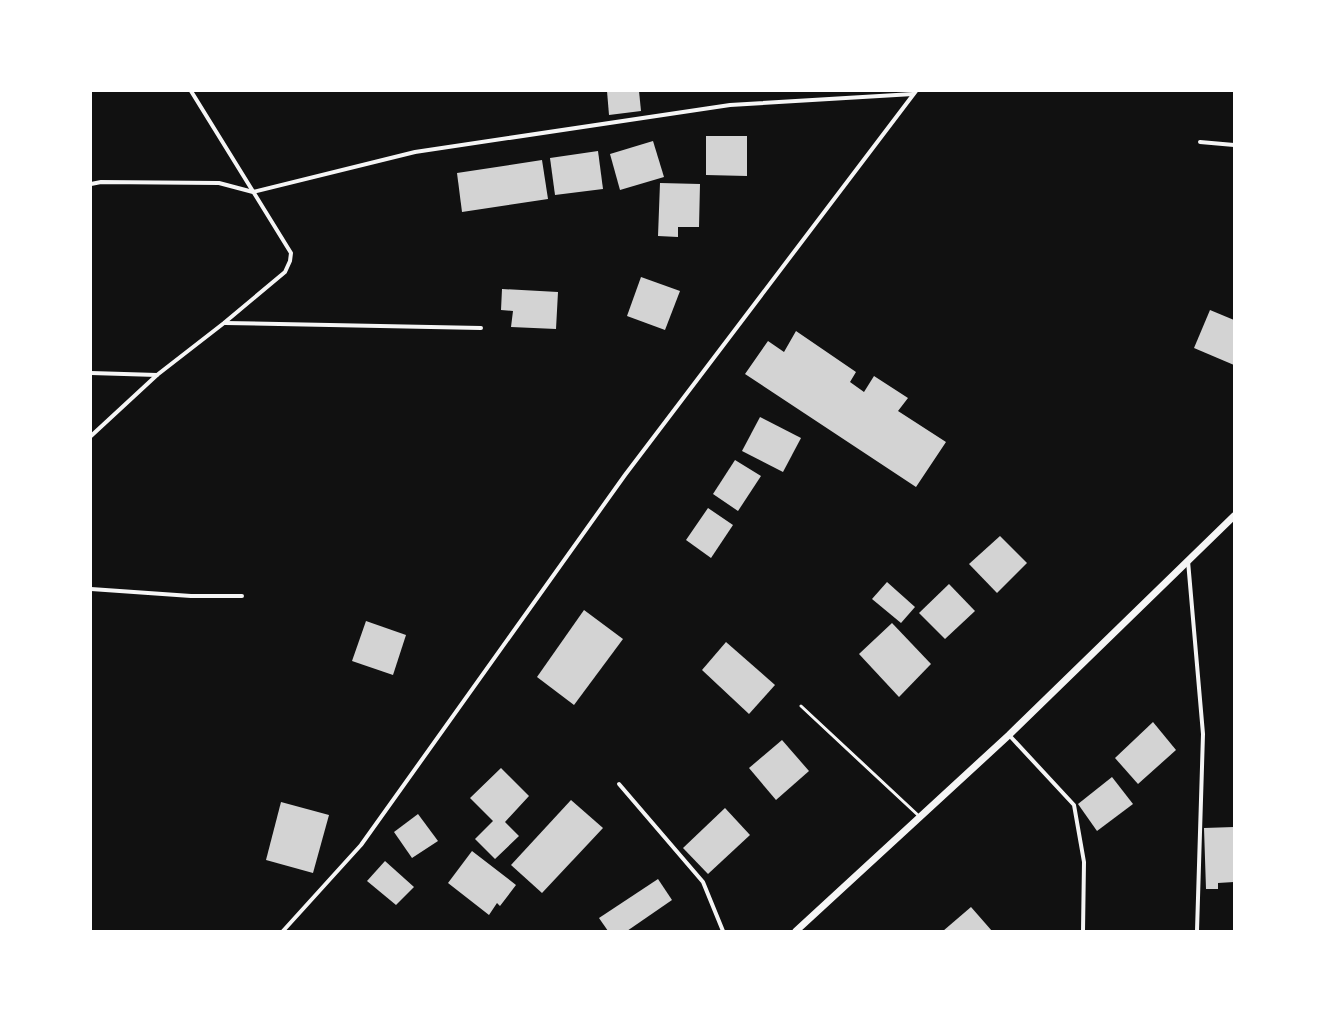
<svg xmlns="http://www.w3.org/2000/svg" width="1325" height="1022" viewBox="0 0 1325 1022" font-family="Signika,sans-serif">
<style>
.building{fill:#d3d3d3}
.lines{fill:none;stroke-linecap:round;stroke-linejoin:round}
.service{stroke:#f5f5f5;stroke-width:3}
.minor{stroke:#f5f5f5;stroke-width:4}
.tertiary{stroke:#f5f5f5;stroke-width:7}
</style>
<rect width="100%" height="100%" fill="#111"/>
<!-- building -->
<g class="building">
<polygon points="607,91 639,91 641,111 609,115"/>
<polygon points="706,136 747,136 747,176 706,175"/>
<polygon points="653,141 664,177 620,190 610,154"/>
<polygon points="598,151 603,189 555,195 550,158"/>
<polygon points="542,160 548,199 462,212 457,173"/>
<polygon points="660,183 700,184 699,227 678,227 678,237 658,236"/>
<polygon points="641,277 680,291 665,330 627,316"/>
<polygon points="502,289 558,292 556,329 511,327 513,311 501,310"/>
<polygon points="1210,310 1234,320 1234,365 1194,348"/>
<polygon points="796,331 856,372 850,382 864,392 874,376 908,398 898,411 946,442 916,487 745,374 768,341 784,352"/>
<polygon points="760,417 801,438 783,472 742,451"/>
<polygon points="735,460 761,476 738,511 713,494"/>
<polygon points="708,508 733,525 711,558 686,540"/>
<polygon points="1000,536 1027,563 997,593 969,564"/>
<polygon points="887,582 915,607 901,623 872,599"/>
<polygon points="949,584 975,611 945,639 919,613"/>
<polygon points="584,610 623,639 574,705 537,677"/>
<polygon points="366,621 406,635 393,675 352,661"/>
<polygon points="892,623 931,664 899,697 859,654"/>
<polygon points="726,642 775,685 749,714 702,670"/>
<polygon points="1153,722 1176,750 1138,784 1115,758"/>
<polygon points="782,740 809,771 776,800 749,768"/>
<polygon points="501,768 529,796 505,822 519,836 495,859 475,839 493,821 470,798"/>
<polygon points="1112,777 1133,804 1097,831 1078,804"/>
<polygon points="571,800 603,828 542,893 511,865"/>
<polygon points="281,802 329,815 313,873 266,860"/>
<polygon points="725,808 750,835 708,874 683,848"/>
<polygon points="418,814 438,841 412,858 394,832"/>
<polygon points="1234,827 1234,882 1218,883 1218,889 1206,889 1204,828"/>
<polygon points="472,851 516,885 500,906 497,903 489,915 448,883"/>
<polygon points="385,861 414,887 396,905 367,881"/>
<polygon points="658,879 672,900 627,931 608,931 599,918"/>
<polygon points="971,907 992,931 943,931"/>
</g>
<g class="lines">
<!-- service -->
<polyline class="service" points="801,706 920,817"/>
<!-- minor -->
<g class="minor">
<polyline points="1200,142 1234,145"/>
<polyline points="91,184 101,182 219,183 253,192 415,152 730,105 913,94"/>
<polyline points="225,323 481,328"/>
<polyline points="91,373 157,375"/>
<polyline points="91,436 157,375 224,323 285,272 290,261 291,253 191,91"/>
<polyline points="1188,561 1203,734 1197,931"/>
<polyline points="91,589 191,596 242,596"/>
<polyline points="1009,735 1074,805 1084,862 1083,931"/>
<polyline points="619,784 703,882 723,931"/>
<polyline points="283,931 361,845 625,475 916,91"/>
</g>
<!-- tertiary -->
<polyline class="tertiary" points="796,931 1009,735 1234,516"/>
</g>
<!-- border -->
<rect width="1325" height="1022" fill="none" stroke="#ffffff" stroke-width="184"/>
</svg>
